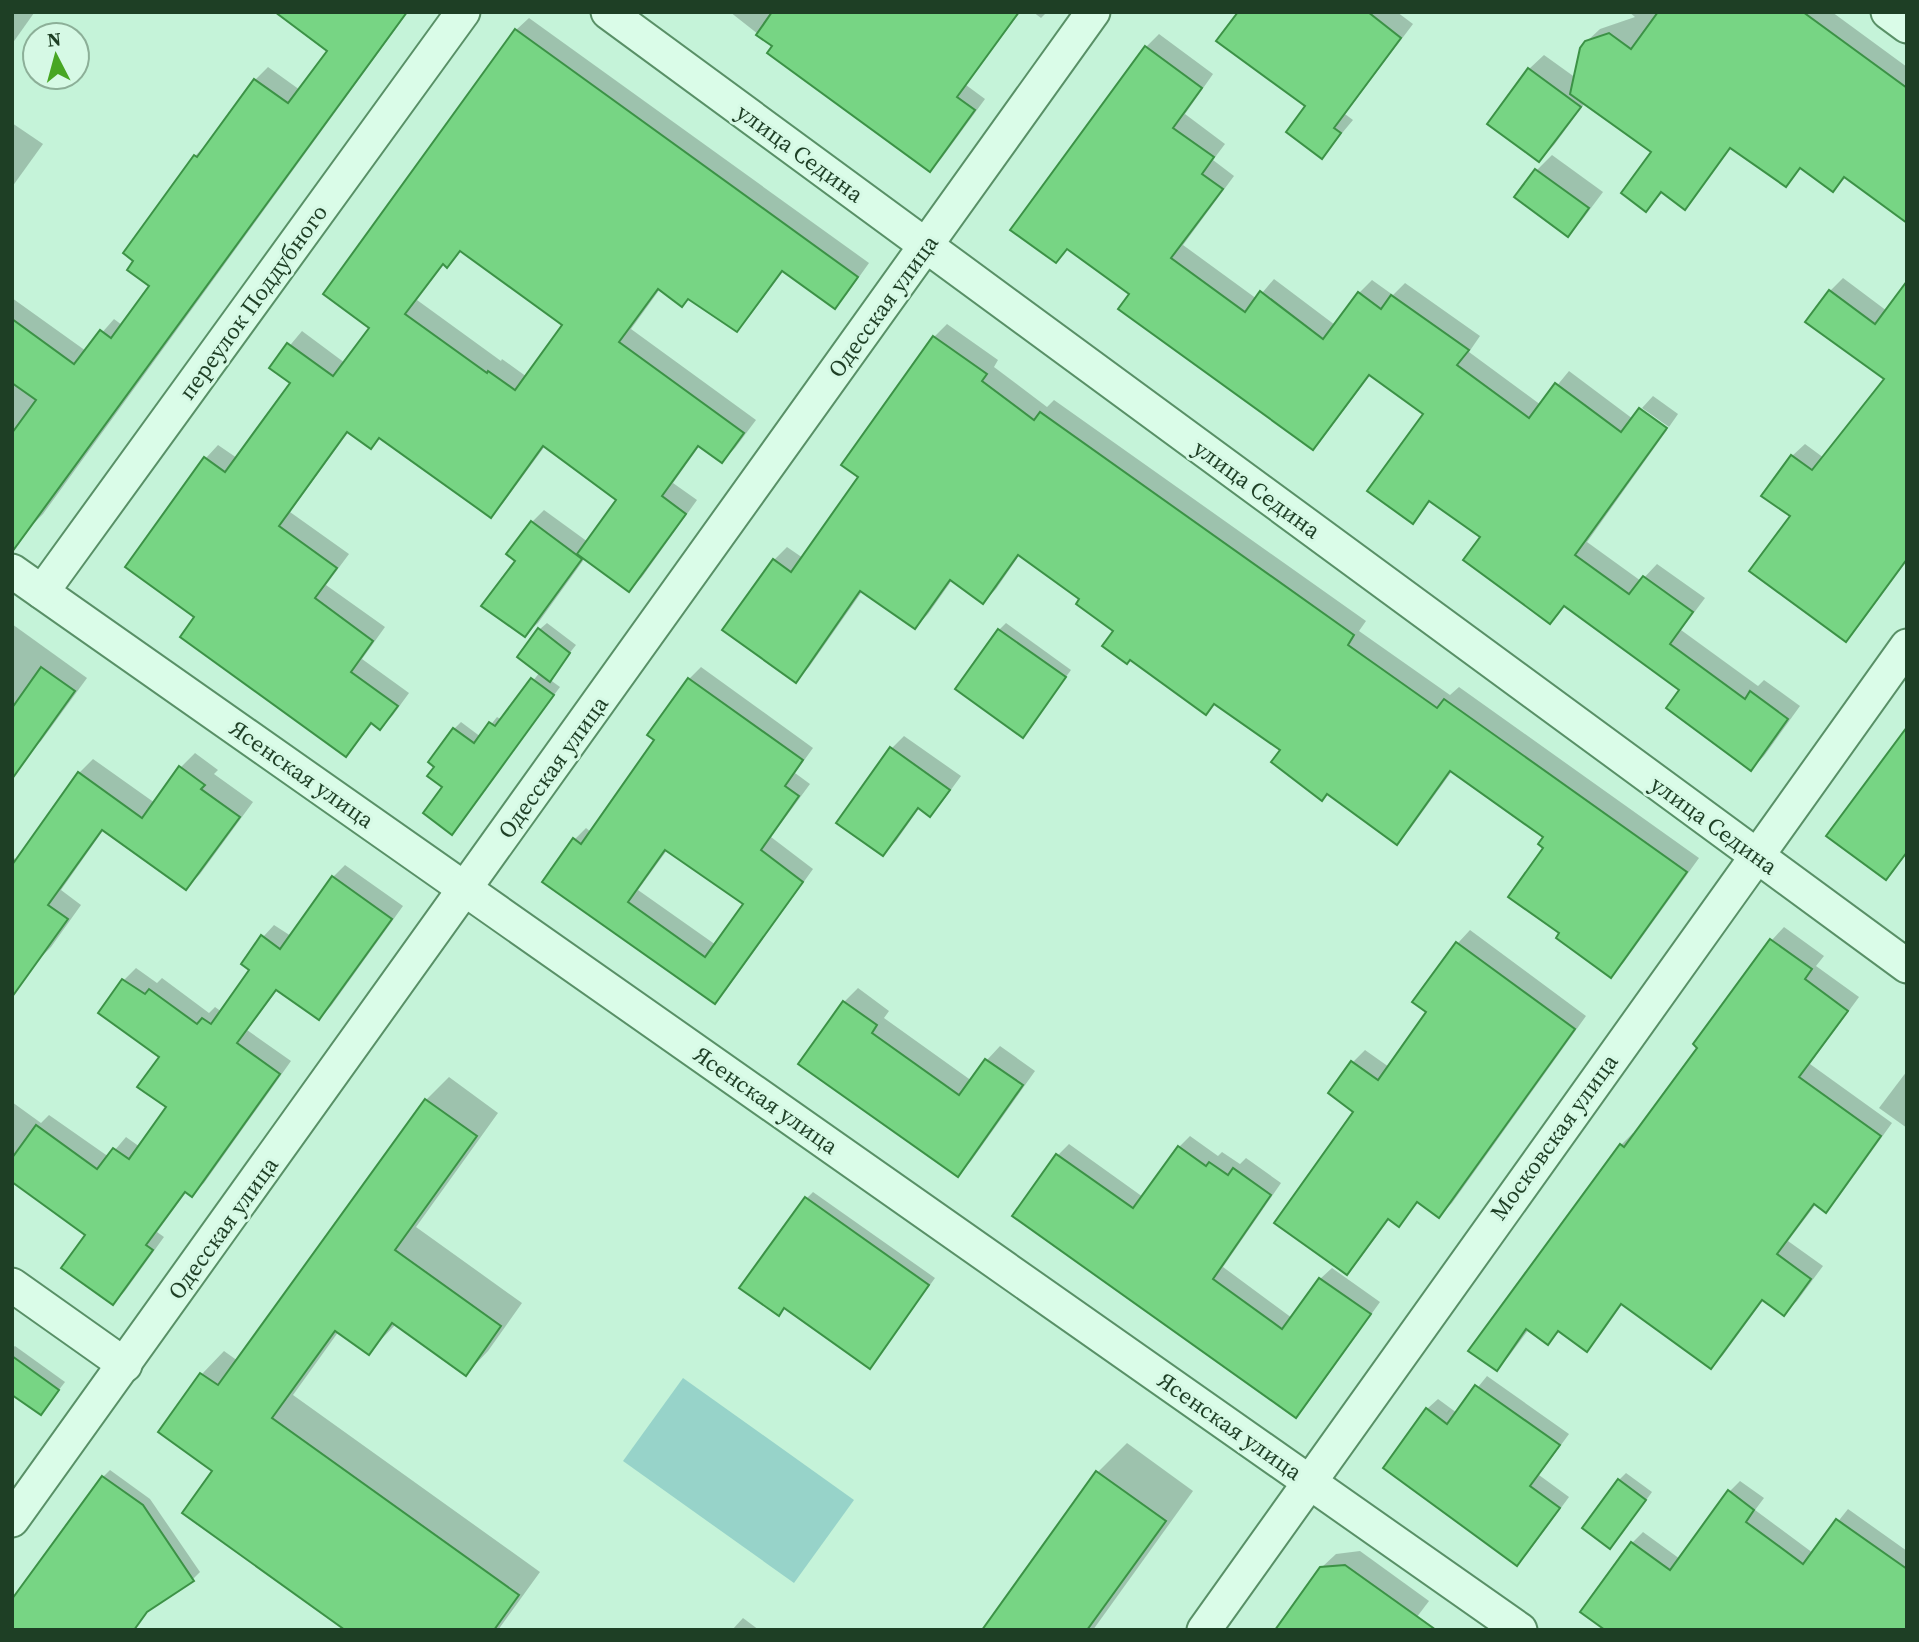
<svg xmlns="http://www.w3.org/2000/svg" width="1919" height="1642" viewBox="0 0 1919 1642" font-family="'Source Serif 4',serif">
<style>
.green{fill:#97d3c9}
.shadow{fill:#0003;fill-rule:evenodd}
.building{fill:#77d584;stroke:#3c9246;stroke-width:2;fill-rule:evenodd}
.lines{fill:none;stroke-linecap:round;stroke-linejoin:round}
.minor-casing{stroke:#599067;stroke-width:37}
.minor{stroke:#dafce8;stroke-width:33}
.labels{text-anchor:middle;stroke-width:6;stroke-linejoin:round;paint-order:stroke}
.street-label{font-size:23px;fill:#1e3f25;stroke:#d6f9e5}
</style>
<rect width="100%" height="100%" fill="#c5f3d9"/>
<!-- green -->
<polygon class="green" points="683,1378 854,1500 794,1583 623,1461"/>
<!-- shadow -->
<g class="shadow">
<polygon points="12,12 34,13 12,44"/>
<polygon points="286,12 408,12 43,514 30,527 12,514 12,298 86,351 114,319 122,325 152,286 136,260 125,253 195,156 208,143 255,80 268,67 300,90 329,50"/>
<polygon points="730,12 1020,12 966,85 985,99 941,159 930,169"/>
<polygon points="1033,12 1047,12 1041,18"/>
<polygon points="1240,12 1397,12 1413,24 1345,114 1353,120 1322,157 1307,106"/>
<polygon points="1629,12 1832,12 1907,67 1907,221 1846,177 1833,190 1802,167 1786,185 1734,140 1693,196 1696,196 1685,208 1663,192 1646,210 1653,152 1585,103 1554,145 1539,160 1529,69 1544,55 1576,78 1586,42 1600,29 1635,17"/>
<path d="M529,18l340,245 -22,31 -13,12 -50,-36 -35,47 -13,13 -47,-33 -29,-8 -29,40 125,91 -21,28 -13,13 -22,-16 -27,38 24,17 -55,77 -13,13 -44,-32 -47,65 -13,12 -7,-75 14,-38 12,-12 44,32 31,-42 -74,-54 -42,57 -13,12 -109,-78 -10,10 -22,-16 -59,81 59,42 -23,31 59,42 -23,32 47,34 -16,22 -13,13 -7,-5 -27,32 -149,-138 -70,-51 79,-108 12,-13 19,13 55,-75 -21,-15 31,-37 43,32 27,-36 144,-297zM462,250l102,75 -37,52 -25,-18 -1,2 -84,-61 28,-37 2,2z"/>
<polygon points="1159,34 1213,74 1185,114 1225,144 1213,160 1234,176 1183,245 1257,299 1274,279 1335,325 1359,293 1372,280 1393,295 1405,283 1480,336 1469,352 1541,405 1569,371 1633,419 1640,411 1667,430 1587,542 1641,581 1657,564 1705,598 1681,630 1758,686 1764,680 1800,706 1764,756 1751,769 1682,690 1566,605 1550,622 1482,537 1431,500 1413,521 1426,414 1371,374 1325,435 1312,448 1131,294 1069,248 1056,261 1146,47"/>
<polygon points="12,123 43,144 12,187"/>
<polygon points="1552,155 1603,192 1582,220 1568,235 1516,197 1537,170"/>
<polygon points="1843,278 1887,311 1907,284 1907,561 1858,627 1846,640 1792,516 1792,456 1805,444 1824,458 1885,380 1830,291"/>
<polygon points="947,324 998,360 994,367 1047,407 1054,400 1366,621 1359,631 1450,695 1459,687 1699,858 1624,962 1611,976 1562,933 1545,837 1452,771 1410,829 1397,842 1282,750 1115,631 1082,598 1020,554 996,589 983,602 952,580 928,614 915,627 863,590 809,667 796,681 774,560 787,547 803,558 861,477 934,337"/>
<polygon points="1653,396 1678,414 1669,427 1642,408"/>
<polygon points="547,623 576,645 549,679 560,687 452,832 444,787 454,729 461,722 481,737 497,717 502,720 540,672 540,629"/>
<polygon points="1006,623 1071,670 1023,736 999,630"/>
<polygon points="12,624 87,678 41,741 28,754 12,758"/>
<path d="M701,667l112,81 -18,25 15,11 -39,53 42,32 -87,121 -12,12 -170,-120 30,-42 12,-12 5,4 66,-92 32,-61zM667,850l78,54 -29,41 -78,-55z"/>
<polygon points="904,736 961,776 942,802 930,815 920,807 896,841 883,853 892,748"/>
<polygon points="195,753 218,770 214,774 253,802 200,874 186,888 104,829 61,890 81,905 51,947 37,961 12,944 12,857 17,860 79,773 93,759 155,803 181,767"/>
<polygon points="345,865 403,906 331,1006 319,1018 278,989 247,1030 291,1061 204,1183 192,1194 187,1191 157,1232 164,1237 125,1291 113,1303 88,1235 12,1180 12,1102 41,1123 49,1115 109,1157 126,1137 140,1147 169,1107 161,1057 101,1012 124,980 136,968 157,983 162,978 209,1013 215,1007 222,1012 252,970 263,937 274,925 291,936 333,877"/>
<polygon points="1784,927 1824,956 1816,966 1859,997 1810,1064 1892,1123 1838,1198 1826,1211 1816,1204 1788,1241 1823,1266 1797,1301 1784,1313 1764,1299 1723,1355 1711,1367 1623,1303 1599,1337 1587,1349 1561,1330 1548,1343 1529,1329 1509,1356 1497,1369 1621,1145 1633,1133 1635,1134 1700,1047 1695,1044 1772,940"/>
<polygon points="1470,930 1586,1016 1452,1203 1439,1216 1419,1201 1399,1224 1390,1218 1359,1260 1347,1273 1356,1111 1330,1093 1353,1062 1365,1050 1389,1067 1429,1012 1414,1002 1458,943"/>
<polygon points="858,988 889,1011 884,1018 972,1081 987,1060 1000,1046 1035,1071 971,1161 958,1175 844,1002"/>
<polygon points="1907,1071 1907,1128 1879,1108"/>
<polygon points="449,1077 498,1113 416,1227 522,1303 488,1351 466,1374 396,1324 368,1353 339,1331 293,1395 540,1572 498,1630 348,1630 215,1471 160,1431 202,1374 224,1351 238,1361 426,1100"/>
<polygon points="1190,1136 1218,1156 1222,1152 1240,1164 1246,1158 1281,1183 1223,1267 1292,1318 1320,1279 1332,1268 1380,1302 1307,1404 1296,1415 1058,1155 1069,1144 1143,1197 1179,1147"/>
<polygon points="813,1192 935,1278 876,1359 785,1307 779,1314 806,1199"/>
<polygon points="15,1346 65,1382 41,1413 12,1393 12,1348"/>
<polygon points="1487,1376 1569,1434 1539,1475 1569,1497 1527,1554 1517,1564 1385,1467 1427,1409 1438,1399 1457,1413"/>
<polygon points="1127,1443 1193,1491 1093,1630 984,1630 1098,1472"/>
<polygon points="110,1470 150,1499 200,1572 193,1579 116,1630 103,1477"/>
<polygon points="1626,1473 1652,1492 1617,1540 1619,1480"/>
<polygon points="1740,1481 1764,1498 1755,1510 1813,1553 1848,1509 1907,1551 1907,1630 1582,1611 1632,1543 1643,1532 1680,1559 1730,1491"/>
<polygon points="1360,1551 1429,1601 1407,1630 1321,1568 1336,1554"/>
<polygon points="743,1618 759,1630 732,1630"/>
</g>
<!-- building -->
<g class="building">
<polygon points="275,12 407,12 12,552 12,433 36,400 12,383 12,319 74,364 100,330 111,338 149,286 127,270 133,261 123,253 194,155 197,157 254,79 288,103 327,51"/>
<polygon points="772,12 1019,12 957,97 975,110 930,172 767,53 772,46 756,35"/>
<polygon points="1238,12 1368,12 1401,38 1334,128 1341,133 1322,159 1286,132 1305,106 1216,41"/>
<polygon points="1658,12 1803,12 1907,88 1907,223 1844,177 1833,192 1800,168 1786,187 1730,148 1685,210 1661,192 1646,212 1621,193 1651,152 1570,94 1580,48 1585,41 1609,33 1631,49"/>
<path d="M515,29l343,248 -23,32 -53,-38 -45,61 -49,-33 -6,8 -24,-18 -39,53 125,91 -22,30 -24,-17 -36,50 24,18 -57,78 -52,-38 39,-54 -73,-54 -52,72 -112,-80 -8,11 -24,-17 -68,94 58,42 -22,30 58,43 -22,31 47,34 -18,24 -9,-7 -25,34 -166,-120 14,-20 -69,-50 79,-110 21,15 65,-89 -21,-15 18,-25 46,33 36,-48 -46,-34zM460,251l102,74 -47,65 -27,-19 -1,2 -82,-59 38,-50 4,4z"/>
<polygon points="1145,46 1202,88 1173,128 1214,157 1202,174 1223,189 1171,258 1245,312 1260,291 1323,339 1358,292 1381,309 1391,295 1469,350 1457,365 1529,418 1555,383 1621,432 1639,408 1667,428 1575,555 1629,594 1643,576 1693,612 1670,644 1745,699 1750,691 1788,719 1751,771 1666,708 1679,690 1564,606 1550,624 1463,560 1480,537 1429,501 1413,524 1367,491 1423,414 1369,375 1313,450 1118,309 1129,294 1067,249 1056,263 1010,230"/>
<polygon points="1528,68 1581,107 1539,162 1487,124"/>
<polygon points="1535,169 1589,208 1568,237 1514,197"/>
<polygon points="1907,281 1907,559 1846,642 1749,571 1790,516 1761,496 1791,455 1812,470 1884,379 1805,322 1829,290 1875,324"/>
<polygon points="933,336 987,374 982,381 1034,420 1040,412 1354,635 1348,645 1437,708 1444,699 1687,872 1611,978 1556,938 1559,933 1508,897 1543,848 1538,844 1543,837 1450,771 1397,845 1327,794 1322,801 1271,762 1280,750 1214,704 1206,715 1130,660 1127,664 1102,646 1113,631 1076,604 1079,599 1018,555 983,604 950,580 915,629 860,591 796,683 722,630 773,559 791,572 858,477 841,465"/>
<polygon points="531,521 582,559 525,637 481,606 515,561 506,554"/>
<polygon points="538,628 570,653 550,682 517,657"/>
<polygon points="998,629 1066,677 1023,738 955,689"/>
<polygon points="41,667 75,691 12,779 12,708"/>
<polygon points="531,678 554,695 452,835 423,813 442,787 427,776 434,767 428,762 453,728 474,743 489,722 495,726"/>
<path d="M688,678l115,82 -18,26 14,10 -38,54 42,32 -88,122 -173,-122 31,-44 8,6 73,-104 -7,-5zM665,850l78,54 -38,53 -77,-55z"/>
<polygon points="1907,727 1907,852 1886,880 1826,836"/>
<polygon points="890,747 950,790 930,817 918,808 883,856 836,823"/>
<polygon points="179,766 205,785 201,789 240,817 186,890 102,830 48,905 68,919 12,997 12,865 78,772 142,818"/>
<polygon points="332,876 392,919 319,1020 276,990 237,1043 280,1074 192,1197 185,1192 146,1245 153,1250 113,1305 61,1268 85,1235 12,1182 12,1158 36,1125 97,1169 113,1148 129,1159 166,1107 137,1087 159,1057 98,1013 122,979 145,994 149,989 197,1024 202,1018 211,1024 249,970 241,964 261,935 280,949"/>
<polygon points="1770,939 1812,969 1805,979 1848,1011 1799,1077 1881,1136 1826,1213 1814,1204 1777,1254 1811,1279 1784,1316 1762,1300 1711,1369 1621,1304 1587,1352 1558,1331 1548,1345 1526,1329 1497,1371 1468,1351 1620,1144 1624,1147 1697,1048 1693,1044"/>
<polygon points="1456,942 1575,1029 1439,1218 1417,1202 1399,1227 1388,1219 1347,1275 1274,1223 1353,1112 1328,1093 1351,1061 1378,1080 1426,1012 1412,1002"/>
<polygon points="843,1001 877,1025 872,1033 959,1095 985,1059 1023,1085 958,1177 798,1064"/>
<polygon points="425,1099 477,1136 395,1250 501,1326 466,1376 392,1323 369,1355 335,1331 272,1418 519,1595 494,1630 345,1630 182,1513 212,1471 158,1432 200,1373 218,1385"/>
<polygon points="1178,1146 1206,1166 1209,1162 1228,1175 1233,1168 1271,1195 1213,1279 1282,1329 1319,1278 1371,1314 1296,1418 1012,1216 1056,1154 1133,1208"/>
<polygon points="805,1197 929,1285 870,1369 784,1308 779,1316 739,1288"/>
<polygon points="12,1356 59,1390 41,1415 12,1395"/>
<polygon points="1475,1385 1560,1445 1530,1486 1560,1508 1517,1566 1383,1468 1426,1408 1447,1424"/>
<polygon points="1096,1471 1166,1521 1087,1630 982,1630"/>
<polygon points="102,1476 143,1505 194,1581 147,1612 134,1630 12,1630 12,1599"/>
<polygon points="1618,1479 1646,1500 1610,1549 1582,1528"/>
<polygon points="1728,1490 1754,1510 1746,1522 1803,1564 1836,1519 1907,1569 1907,1630 1605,1630 1580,1612 1631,1542 1670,1570"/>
<polygon points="1345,1565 1436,1630 1275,1630 1320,1567"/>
</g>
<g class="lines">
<defs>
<g id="minor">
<polyline points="608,12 1907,966"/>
<polyline points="1888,12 1907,26"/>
<polyline points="12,571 1520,1630"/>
<polyline points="42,592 463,12"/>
<polyline points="12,1285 125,1365"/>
<polyline points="12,1520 1093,12"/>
<polyline points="1204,1630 1907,646"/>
</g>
</defs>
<!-- minor casing -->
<use href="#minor" class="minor-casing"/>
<!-- minor -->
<use href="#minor" class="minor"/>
</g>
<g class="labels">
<!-- street labels -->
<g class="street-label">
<text transform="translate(800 153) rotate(36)" y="8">улица Седина</text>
<text transform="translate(253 302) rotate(-54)" y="8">переулок Поддубного</text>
<text transform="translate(883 306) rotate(-54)" y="8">Одесская улица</text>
<text transform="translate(1257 489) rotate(36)" y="8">улица Седина</text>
<text transform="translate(553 767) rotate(-54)" y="8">Одесская улица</text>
<text transform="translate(302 774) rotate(35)" y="8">Ясенская улица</text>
<text transform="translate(1714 825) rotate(36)" y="8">улица Седина</text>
<text transform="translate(766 1100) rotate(35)" y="8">Ясенская улица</text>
<text transform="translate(1554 1137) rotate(-54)" y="8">Московская улица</text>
<text transform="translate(223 1228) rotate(-54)" y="8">Одесская улица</text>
<text transform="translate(1230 1426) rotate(35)" y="8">Ясенская улица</text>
</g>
</g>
<!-- border -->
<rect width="1919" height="1642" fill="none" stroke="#1e3f25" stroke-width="28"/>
<!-- north arrow -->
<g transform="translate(56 56) rotate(354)"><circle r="33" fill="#d6f9e5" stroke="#8caf98" stroke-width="2"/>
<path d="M0-5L12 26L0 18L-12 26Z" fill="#47a622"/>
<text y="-10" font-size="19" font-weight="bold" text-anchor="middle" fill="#1e3f25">N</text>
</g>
</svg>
